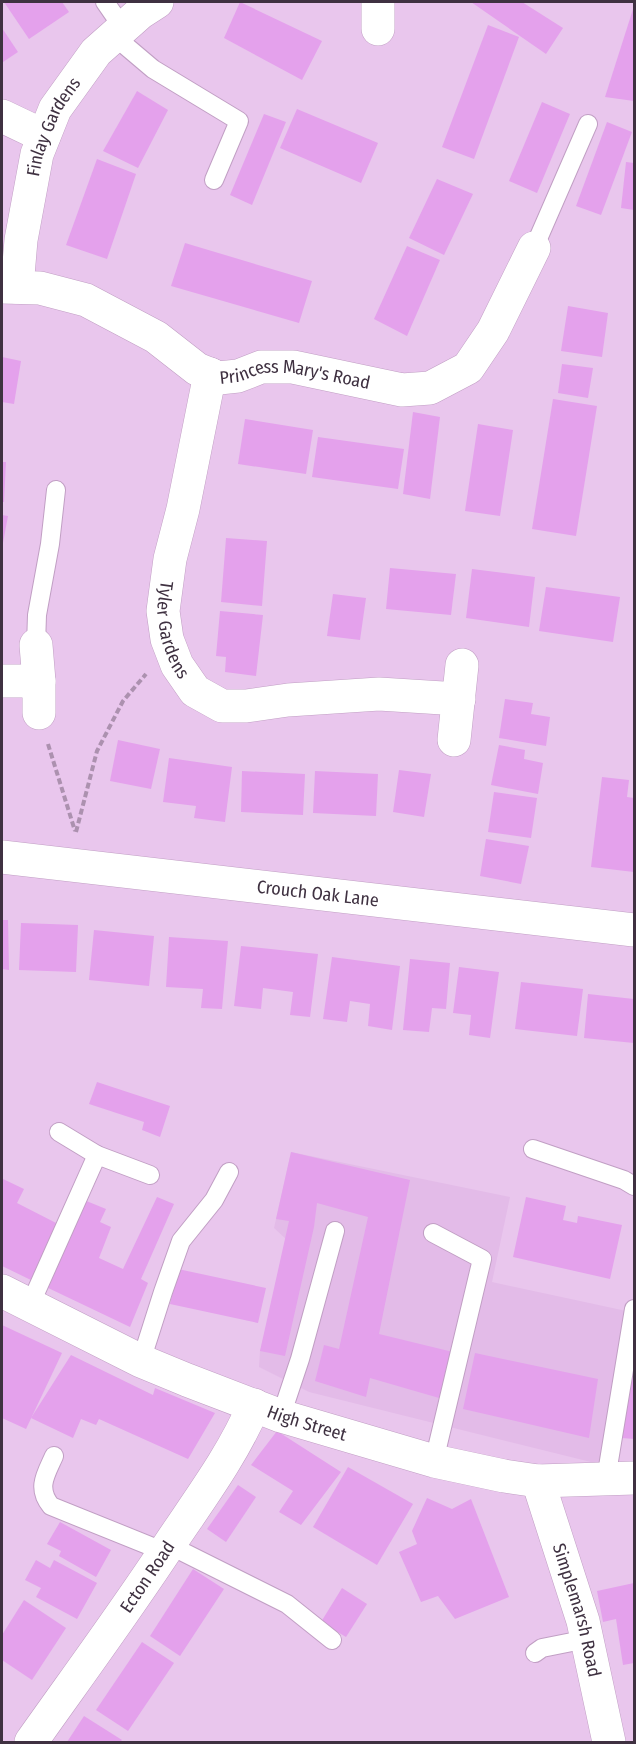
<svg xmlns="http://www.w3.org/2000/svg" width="636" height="1744" viewBox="0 0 636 1744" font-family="'Fira Sans Condensed',sans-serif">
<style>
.built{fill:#e3bbe8}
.building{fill:#e4a1ec}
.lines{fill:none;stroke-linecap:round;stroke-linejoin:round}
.service-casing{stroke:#c19fc4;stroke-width:20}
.minor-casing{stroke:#c19fc4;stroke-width:34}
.primary-casing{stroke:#c19fc4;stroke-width:34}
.path{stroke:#ac91af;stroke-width:4;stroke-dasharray:6 3;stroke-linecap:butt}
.service{stroke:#fff;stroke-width:18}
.minor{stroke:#fff;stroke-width:33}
.primary{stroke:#fff;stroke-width:33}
.labels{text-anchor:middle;stroke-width:6;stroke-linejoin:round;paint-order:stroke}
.street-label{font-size:18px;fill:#3f3141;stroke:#fbf1fd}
</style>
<rect width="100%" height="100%" fill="#e9c6ed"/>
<!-- built -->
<polygon class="built" points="291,1152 510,1197 492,1282 631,1312 599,1464 309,1392 259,1367 260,1351 288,1241 274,1228"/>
<!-- building -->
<g class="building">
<polygon points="4,2 62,2 69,12 29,39"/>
<polygon points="240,2 322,41 302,80 224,38"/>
<polygon points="471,2 522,2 563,28 546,54"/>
<polygon points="634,6 634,101 605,97"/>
<polygon points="488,25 519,37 474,159 442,147"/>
<polygon points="2,28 18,52 3,62 2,59"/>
<polygon points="137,91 168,110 138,168 103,151"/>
<polygon points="542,102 570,114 537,193 509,181"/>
<polygon points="297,109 378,143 361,183 280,148"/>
<polygon points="264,114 286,122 252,205 230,195"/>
<polygon points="607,122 632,132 601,215 576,206"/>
<polygon points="97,159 136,174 107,259 66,245"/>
<polygon points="626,162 634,163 634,210 621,208"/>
<polygon points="437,179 473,194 444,255 409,238"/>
<polygon points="185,243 312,281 299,323 171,286"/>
<polygon points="407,246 440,260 407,336 374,319"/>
<polygon points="568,306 608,313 602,357 561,351"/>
<polygon points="2,357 21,361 14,404 2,402"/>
<polygon points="562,364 593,368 588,398 558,393"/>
<polygon points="553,399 597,406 576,536 532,529"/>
<polygon points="413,412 440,417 430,499 403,494"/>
<polygon points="245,419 313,430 306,474 238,464"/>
<polygon points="478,424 513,430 500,516 465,511"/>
<polygon points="318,437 404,449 398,489 312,477"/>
<polygon points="2,462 6,462 4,502 2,502"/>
<polygon points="2,515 8,516 3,543 2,543"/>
<polygon points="226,538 267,541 262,606 221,602"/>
<polygon points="390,568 456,574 451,615 386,609"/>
<polygon points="472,569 535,577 529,627 466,618"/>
<polygon points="546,587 620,597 613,642 539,631"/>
<polygon points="333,594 366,598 360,640 327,636"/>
<polygon points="220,611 263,615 256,676 225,672 226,657 216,656"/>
<polygon points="505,699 533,703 531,714 550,717 546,746 499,738"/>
<polygon points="118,740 160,749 151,789 110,781"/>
<polygon points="499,745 525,750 524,759 543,763 538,794 491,785"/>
<polygon points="169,758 232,767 225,822 194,818 196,806 163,802"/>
<polygon points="399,770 431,774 424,817 393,812"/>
<polygon points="242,771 305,774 303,815 241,812"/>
<polygon points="315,771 378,774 376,816 313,813"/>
<polygon points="602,777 629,780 627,797 634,798 634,872 591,867"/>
<polygon points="494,792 537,798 531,838 488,832"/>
<polygon points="486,839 529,846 521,884 480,876"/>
<polygon points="2,920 8,920 9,970 2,969"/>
<polygon points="21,923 78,925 76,972 19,970"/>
<polygon points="94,930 154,936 149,986 89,980"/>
<polygon points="169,937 228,941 222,1009 201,1008 203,989 166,987"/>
<polygon points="241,946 318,954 310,1017 290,1015 293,992 263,988 261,1009 234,1006"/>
<polygon points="332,957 400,966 392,1030 368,1026 370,1004 350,1001 347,1022 323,1019"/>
<polygon points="410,959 450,963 446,1009 432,1008 429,1032 403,1030"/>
<polygon points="459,967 499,972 490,1038 469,1035 471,1015 453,1013"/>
<polygon points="521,982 583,989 577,1036 515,1029"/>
<polygon points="588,994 634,999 634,1043 584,1038"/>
<polygon points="97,1082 170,1106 160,1137 142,1130 144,1122 89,1104"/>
<polygon points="291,1152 410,1180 379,1334 457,1353 446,1400 370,1378 366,1397 315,1381 324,1345 339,1349 368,1217 317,1203 314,1227 285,1356 260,1351 289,1221 276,1219"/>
<polygon points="3,1179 24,1189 17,1203 60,1225 35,1282 2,1266 2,1182"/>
<polygon points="157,1197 174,1204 141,1279 148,1283 130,1327 44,1286 84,1200 106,1209 100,1222 111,1227 99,1258 123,1269"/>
<polygon points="526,1197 566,1206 563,1220 577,1223 578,1216 622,1225 610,1279 513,1257"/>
<polygon points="178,1269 266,1288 258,1323 170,1304"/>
<polygon points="2,1325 62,1353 26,1429 2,1418"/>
<polygon points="475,1353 598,1379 589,1438 463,1409"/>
<polygon points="71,1355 153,1395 155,1388 215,1413 188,1459 99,1419 96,1425 81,1419 73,1438 31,1418"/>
<polygon points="633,1367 634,1367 634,1439 622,1438 624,1421"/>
<polygon points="277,1431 341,1472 301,1525 279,1512 293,1491 251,1465"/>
<polygon points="348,1467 413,1504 377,1565 313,1527"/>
<polygon points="238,1485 256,1497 226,1542 207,1529"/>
<polygon points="427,1498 452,1509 471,1499 509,1597 455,1619 438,1596 421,1602 399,1552 417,1544 412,1531"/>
<polygon points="60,1522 111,1550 96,1577 59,1556 61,1551 47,1544"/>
<polygon points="36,1560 50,1568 54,1560 97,1583 77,1619 36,1597 41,1588 25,1580"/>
<polygon points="193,1569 224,1589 180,1656 150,1636"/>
<polygon points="634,1583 634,1663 623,1665 616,1619 603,1622 597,1591"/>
<polygon points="342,1588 367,1604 346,1637 321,1622"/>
<polygon points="24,1600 66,1628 32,1680 2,1660 2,1635"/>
<polygon points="142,1642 174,1663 128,1731 96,1710"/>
<polygon points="84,1716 122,1740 120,1742 67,1742"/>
</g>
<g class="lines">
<defs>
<g id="service">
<polyline points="105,2 123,28"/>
<polyline points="114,36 153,69 239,121 214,180"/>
<polyline points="534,248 588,124"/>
<polyline points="36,645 37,615 50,544 56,490"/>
<polyline points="59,1132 97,1155 150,1175"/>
<polyline points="533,1149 624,1180 634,1186"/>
<polyline points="433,1233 482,1259 434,1461"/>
<polyline points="30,1305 97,1155"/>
<polyline points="141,1361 163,1292 181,1241 214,1200 229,1172"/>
<polyline points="281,1416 300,1359 335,1231"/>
<path d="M54,1456c-8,18 -18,32 -3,50l114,46"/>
<polyline points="606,1479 634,1309"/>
<polyline points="169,1545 287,1604 332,1640"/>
<polyline points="535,1653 542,1648 587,1639"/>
</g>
<g id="minor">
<polyline points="378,2 378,29"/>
<polyline points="2,116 44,136"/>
<path id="s1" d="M2,287l38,1 46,12 70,37 41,32 22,9 19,-2 23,-9h32l109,23 28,-2 38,-20 25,-37 41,-83"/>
<path id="s2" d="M17,287l4,-47 16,-86 18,-45 41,-57 44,-39 17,-11"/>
<path id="s3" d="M210,374l-27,135 -13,50 -7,52 4,28 10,26 18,26 27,15h24l42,-6 91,-6 80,5"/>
<polyline points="36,645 39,681 39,713"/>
<polyline points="2,681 39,681"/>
<polyline points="454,740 462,665"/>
<path id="s4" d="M2,857l632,73"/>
<path id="s5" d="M538,1481l45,140 26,121"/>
<path id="s6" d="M31,1742c46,-65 94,-130 138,-197 30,-45 64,-90 85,-140"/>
</g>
<g id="primary">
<path id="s7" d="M2,1291l139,70 46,19 94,36 153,45 70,15 34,5 96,-3"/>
</g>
</defs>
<!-- service casing -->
<use href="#service" class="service-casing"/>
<!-- minor casing -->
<use href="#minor" class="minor-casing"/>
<!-- primary casing -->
<use href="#primary" class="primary-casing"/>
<!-- path -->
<g class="path">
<polyline points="48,744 75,831"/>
<polyline points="76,832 97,751 123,701 146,674"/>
</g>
<!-- service -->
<use href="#service" class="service"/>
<!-- minor -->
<use href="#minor" class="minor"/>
<!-- primary -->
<use href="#primary" class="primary"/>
</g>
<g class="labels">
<!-- street labels -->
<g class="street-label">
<text dy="6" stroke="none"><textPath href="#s2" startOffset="166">Finlay Gardens</textPath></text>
<text dy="6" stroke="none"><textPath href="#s1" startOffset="318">Princess Mary's Road</textPath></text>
<text dy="6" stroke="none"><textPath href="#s3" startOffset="262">Tyler Gardens</textPath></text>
<text dy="6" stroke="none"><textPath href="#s4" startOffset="318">Crouch Oak Lane</textPath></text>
<text dy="6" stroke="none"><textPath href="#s7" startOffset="333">High Street</textPath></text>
<text dy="6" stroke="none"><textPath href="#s6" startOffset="202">Ecton Road</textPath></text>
<text dy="6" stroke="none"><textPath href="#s5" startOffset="135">Simplemarsh Road</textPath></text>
</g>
</g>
<!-- border -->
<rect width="636" height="1744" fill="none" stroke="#3f3141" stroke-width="6"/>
</svg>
